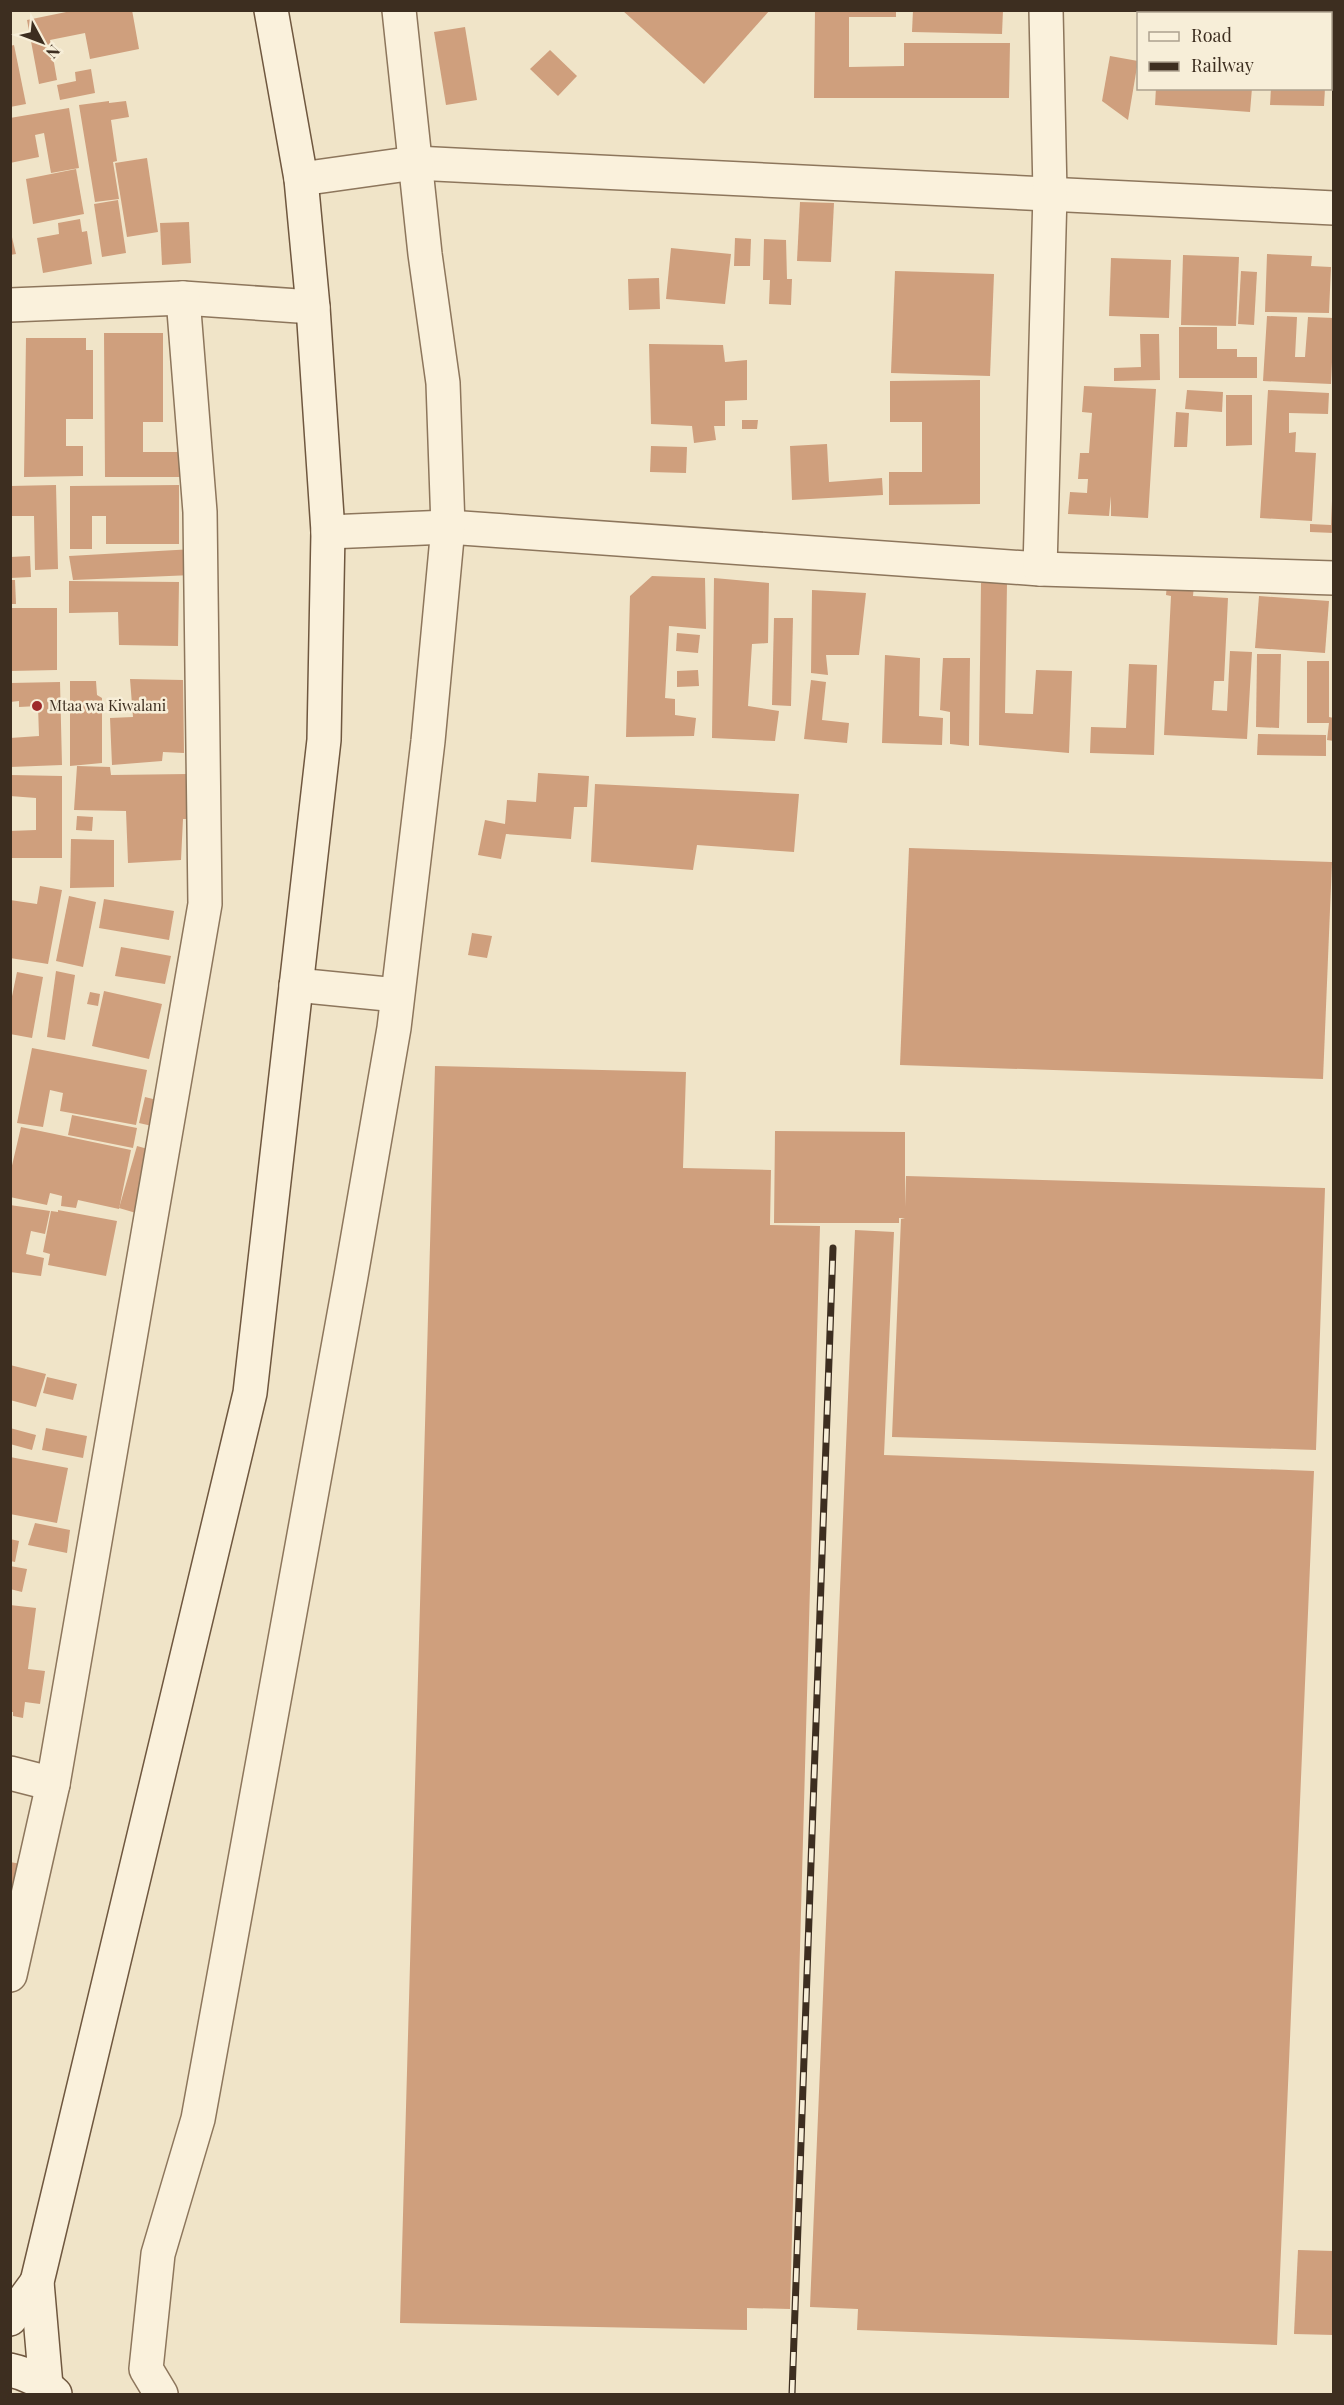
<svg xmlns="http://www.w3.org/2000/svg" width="1344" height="2405" viewBox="0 0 1344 2405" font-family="'Playfair Display',serif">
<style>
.building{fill:#cf9f7d}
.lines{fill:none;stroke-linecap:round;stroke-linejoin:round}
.street-casing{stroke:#8d765c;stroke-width:36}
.secondary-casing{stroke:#6f573f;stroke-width:36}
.street{stroke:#faf1dc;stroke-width:33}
.secondary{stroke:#faf1dc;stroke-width:33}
.rail-casing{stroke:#3d2e20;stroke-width:7}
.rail{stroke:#f7eed8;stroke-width:4.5;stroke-dasharray:14;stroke-linecap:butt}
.poi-dot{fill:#9e2a2b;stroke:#f7eed8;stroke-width:2}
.labels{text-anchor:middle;stroke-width:5;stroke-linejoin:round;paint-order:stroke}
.poi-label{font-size:15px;fill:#3d2e20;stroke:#f7eed8;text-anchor:start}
</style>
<rect width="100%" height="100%" fill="#f0e4c8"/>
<!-- building -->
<g class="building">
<polygon points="76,10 132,10 139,49 90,59 85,33 50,40 57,80 39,84 27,20"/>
<polygon points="622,10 770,10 704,84"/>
<polygon points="815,10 896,10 896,17 849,17 849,67 904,66 904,43 1010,43 1009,98 814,98"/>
<polygon points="913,10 1003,10 1002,34 912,32"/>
<polygon points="1219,10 1258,10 1258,14 1218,14"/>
<rect x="1273" y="10" width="27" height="4"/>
<polygon points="465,27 477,100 446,105 434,32"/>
<polygon points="14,45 26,104 10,107 10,46"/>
<polygon points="550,50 577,76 558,96 530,69"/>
<polygon points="1110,56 1138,61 1128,120 1102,101"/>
<polygon points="91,69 95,93 60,100 57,85 76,81 75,72"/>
<polygon points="1156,88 1252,88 1250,112 1155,105"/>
<polygon points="1271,88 1325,88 1324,106 1270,105"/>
<polygon points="109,101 109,103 126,101 129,117 111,120 117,161 113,162 119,199 95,202 79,105"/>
<polygon points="69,108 79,168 51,173 44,133 35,135 39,157 10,163 10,118"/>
<polygon points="147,158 158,232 127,237 115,163"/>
<polygon points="76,169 84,214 33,224 26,179"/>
<polygon points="118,200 126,253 102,257 94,204"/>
<polygon points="800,202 834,203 831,262 797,261"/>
<polygon points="80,219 82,232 87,231 92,264 43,273 37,238 59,234 58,223"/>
<polygon points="189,222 191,263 162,265 160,223"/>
<polygon points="10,229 16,254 10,255"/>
<polygon points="735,238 751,239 750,266 734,266"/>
<polygon points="764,239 786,240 787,279 792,279 791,305 769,304 770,280 763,280"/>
<polygon points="671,248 731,254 725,304 666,299"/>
<polygon points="1267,254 1312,256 1311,266 1331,267 1329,313 1265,312"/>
<polygon points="1183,255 1239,257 1236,326 1181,325"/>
<polygon points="1111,258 1171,260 1169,318 1109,316"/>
<polygon points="895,271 994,274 990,376 891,373"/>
<polygon points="1241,271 1257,272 1254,325 1238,324"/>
<polygon points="659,278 660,309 629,310 628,279"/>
<polygon points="1267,316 1297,317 1295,357 1305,357 1308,317 1334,318 1331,384 1263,381"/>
<polygon points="1179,327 1217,327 1217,349 1237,349 1237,357 1257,357 1257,378 1179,378"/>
<polygon points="104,333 163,333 163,422 143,422 143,452 181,452 181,477 105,477"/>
<polygon points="1140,334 1159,334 1160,380 1114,381 1114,368 1141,367"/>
<polygon points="26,338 86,338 86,350 93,350 93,419 66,419 66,446 83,446 83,476 24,477"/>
<polygon points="649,344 723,345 725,362 747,360 747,400 725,401 725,426 714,426 716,440 694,443 692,426 651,424"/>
<polygon points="980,380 980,504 889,505 889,472 922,472 922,422 890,422 890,381"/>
<polygon points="1084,386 1156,389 1148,518 1111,516 1111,496 1109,516 1068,514 1070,492 1087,493 1088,479 1078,479 1080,453 1089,453 1092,413 1082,412"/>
<polygon points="1187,390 1223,392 1222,412 1185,409"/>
<polygon points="1268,390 1329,393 1328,414 1289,413 1289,433 1296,432 1295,452 1316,453 1312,521 1260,518"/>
<polygon points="1226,395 1252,395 1252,445 1226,446"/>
<polygon points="1176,412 1189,413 1187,447 1174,447"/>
<polygon points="742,420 758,420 757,429 742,429"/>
<polygon points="827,444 829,482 882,478 883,495 792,500 790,446"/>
<polygon points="651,446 687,447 686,473 650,472"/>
<polygon points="56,485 58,569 35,570 34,516 10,516 10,486"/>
<polygon points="179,485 179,544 106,544 106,516 92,516 92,549 70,549 70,486"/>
<polygon points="1332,501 1334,501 1334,533 1310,532 1310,524 1331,525"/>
<polygon points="194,549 193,575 73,580 69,556"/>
<polygon points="30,556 31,577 10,578 10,557"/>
<polygon points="652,576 705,578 706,629 669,626 665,698 675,699 675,715 696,718 694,736 626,737 630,596"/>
<polygon points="714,578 769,583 768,643 752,644 748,706 779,711 775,741 712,738"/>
<polygon points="10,580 15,580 16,604 10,604"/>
<polygon points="69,581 179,582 178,646 119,645 118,612 69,613"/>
<polygon points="981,583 1007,583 1005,713 1033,714 1036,670 1072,671 1069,753 979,745"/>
<polygon points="1167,584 1194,585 1193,596 1228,598 1224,681 1214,681 1212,710 1227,711 1230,651 1252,652 1247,739 1164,735 1171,596 1166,595"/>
<polygon points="812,590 866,593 859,655 826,655 828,675 811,673"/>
<polygon points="1259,596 1329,601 1325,653 1255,648"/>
<polygon points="10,608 57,608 57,670 10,671"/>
<polygon points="774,618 793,618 791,706 772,705"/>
<polygon points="677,633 700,635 698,653 676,651"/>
<polygon points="1257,654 1281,654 1279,728 1256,727"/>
<polygon points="885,655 920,658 919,716 943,718 942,745 882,743"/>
<polygon points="943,658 970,658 969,746 950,744 950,712 940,710"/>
<polygon points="1307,661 1329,661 1329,717 1334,718 1334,741 1327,740 1329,723 1307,723"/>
<polygon points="1129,664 1157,665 1154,755 1090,753 1091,727 1126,728"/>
<polygon points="698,670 699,686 677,687 677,671"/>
<polygon points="130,679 183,680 184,753 163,752 162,761 112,765 110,718 133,717"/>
<polygon points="811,680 826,682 822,720 849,723 847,743 804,739"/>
<polygon points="70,681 96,681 97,695 102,698 102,763 70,766"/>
<polygon points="60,682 62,765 10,767 10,738 39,736 38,706 19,707 19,701 10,702 10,683"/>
<polygon points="1258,734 1326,735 1326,756 1257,755"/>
<polygon points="77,766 110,767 111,775 188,774 189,819 183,819 181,860 128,863 126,811 74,810"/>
<polygon points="538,773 589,776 587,807 574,807 571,839 506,834 501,859 478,855 485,820 505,824 507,800 536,802"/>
<polygon points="10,775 62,776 62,858 10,858 10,831 36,830 36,798 10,796"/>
<polygon points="595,784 799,794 794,852 697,845 693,870 591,862"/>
<polygon points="77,816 93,817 92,831 76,830"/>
<polygon points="71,839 114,840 114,887 70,888"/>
<polygon points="909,848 1332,862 1323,1079 900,1065"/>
<polygon points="40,886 62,890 48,964 10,958 10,900 37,904"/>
<polygon points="69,896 96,902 83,967 56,961"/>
<polygon points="104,899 174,911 169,940 99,928"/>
<polygon points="472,933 492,936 487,958 468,955"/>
<polygon points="121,947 171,956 165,984 115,976"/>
<polygon points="56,971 75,975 65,1040 47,1037"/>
<polygon points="17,972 43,977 32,1038 10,1034 10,1006"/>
<polygon points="104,991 162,1004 149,1059 92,1046"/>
<polygon points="90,992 100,994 98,1006 87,1004"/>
<polygon points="32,1048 147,1070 136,1125 60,1111 63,1093 50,1090 43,1127 17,1123"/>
<polygon points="435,1066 686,1072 683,1168 771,1170 770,1225 820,1226 790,2309 747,2308 747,2330 400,2323"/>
<polygon points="145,1097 157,1100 152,1126 139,1123"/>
<polygon points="72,1115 137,1128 133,1148 68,1135"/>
<polygon points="21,1127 131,1150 119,1209 78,1200 76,1208 61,1206 62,1196 50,1193 47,1205 10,1197 10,1174"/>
<polygon points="775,1131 905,1132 905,1207 906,1176 1325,1188 1316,1450 892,1437 901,1219 905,1218 899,1218 899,1223 774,1223"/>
<polygon points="137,1146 155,1151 136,1213 119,1208"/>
<polygon points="10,1205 50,1211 45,1234 31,1231 26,1254 44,1258 41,1276 10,1272"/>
<polygon points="58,1210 117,1221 106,1276 48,1265 50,1254 43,1252 51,1211 58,1212"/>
<polygon points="855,1230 894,1232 884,1455 1314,1471 1277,2345 857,2330 858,2309 810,2307"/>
<polygon points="10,1365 46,1374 36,1407 10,1400"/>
<polygon points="47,1377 77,1384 73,1400 43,1393"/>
<polygon points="10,1428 36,1435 32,1450 10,1444"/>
<polygon points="46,1428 87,1436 83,1458 42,1450"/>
<polygon points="10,1457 68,1468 57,1523 10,1514"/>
<polygon points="35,1523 70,1530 67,1553 28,1545"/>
<polygon points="10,1539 19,1541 15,1562 10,1561"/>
<polygon points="10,1566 27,1569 22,1592 10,1589"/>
<polygon points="10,1605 36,1608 28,1669 45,1671 40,1704 25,1702 23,1718 13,1716 13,1712 10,1712"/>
<polygon points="10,1862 21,1864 10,1912"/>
<polygon points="1298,2250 1334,2251 1334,2335 1294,2334"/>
</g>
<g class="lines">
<defs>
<g id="street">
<polyline points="301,179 415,163 1334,208"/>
<polyline points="10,305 183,298 313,307"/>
<polyline points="328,532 448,527 1040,569 1334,578"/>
<polyline points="1040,569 1050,193 1046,10"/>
<polyline points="296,985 397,995"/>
<polyline points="10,1773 53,1784"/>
<polyline points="10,1975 53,1784 205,904 200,512 183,298"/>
<polyline points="161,2394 146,2369 158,2254 198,2119 351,1276 394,1028 428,741 448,527 443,383 425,254 399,10"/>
</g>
<g id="secondary">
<polyline points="10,2319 37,2282"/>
<path d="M10,2370c18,4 33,12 45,24"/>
<polyline points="46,2386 37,2282 250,1393 324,740 328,532 313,307 301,179 271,10"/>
</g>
</defs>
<!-- street casing -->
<use href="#street" class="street-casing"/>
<!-- secondary casing -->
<use href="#secondary" class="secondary-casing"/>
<!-- street -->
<use href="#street" class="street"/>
<!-- secondary -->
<use href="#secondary" class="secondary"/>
<defs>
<polyline id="rail" points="792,2394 833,1248"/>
</defs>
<!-- rail casing -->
<use href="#rail" class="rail-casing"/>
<!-- rail -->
<use href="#rail" class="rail"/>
</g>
<!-- markers -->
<circle class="poi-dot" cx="37" cy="706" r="6"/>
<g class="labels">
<!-- poi labels -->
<g class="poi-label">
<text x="49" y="711">Mtaa wa Kiwalani</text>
</g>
</g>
<!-- border -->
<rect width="1344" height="2405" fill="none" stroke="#3d2e20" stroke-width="24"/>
<!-- legend -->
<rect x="1137" y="12" width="195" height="78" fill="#f7eed8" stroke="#ada18e" stroke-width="1.5"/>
<rect x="1149" y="32" width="30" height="9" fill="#faf1dc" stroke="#ada18e" stroke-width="1.5"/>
<text x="1191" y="42" font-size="18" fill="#3d2e20">Road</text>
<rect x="1149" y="62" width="30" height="9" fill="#3d2e20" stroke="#ada18e" stroke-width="1.5"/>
<text x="1191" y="72" font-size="18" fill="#3d2e20">Railway</text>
<!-- north arrow -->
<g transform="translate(42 42) rotate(131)" stroke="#f7eed8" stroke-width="4.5" paint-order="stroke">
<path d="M0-4.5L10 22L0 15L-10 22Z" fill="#3d2e20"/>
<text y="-9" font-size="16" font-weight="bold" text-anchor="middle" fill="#3d2e20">N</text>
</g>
</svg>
